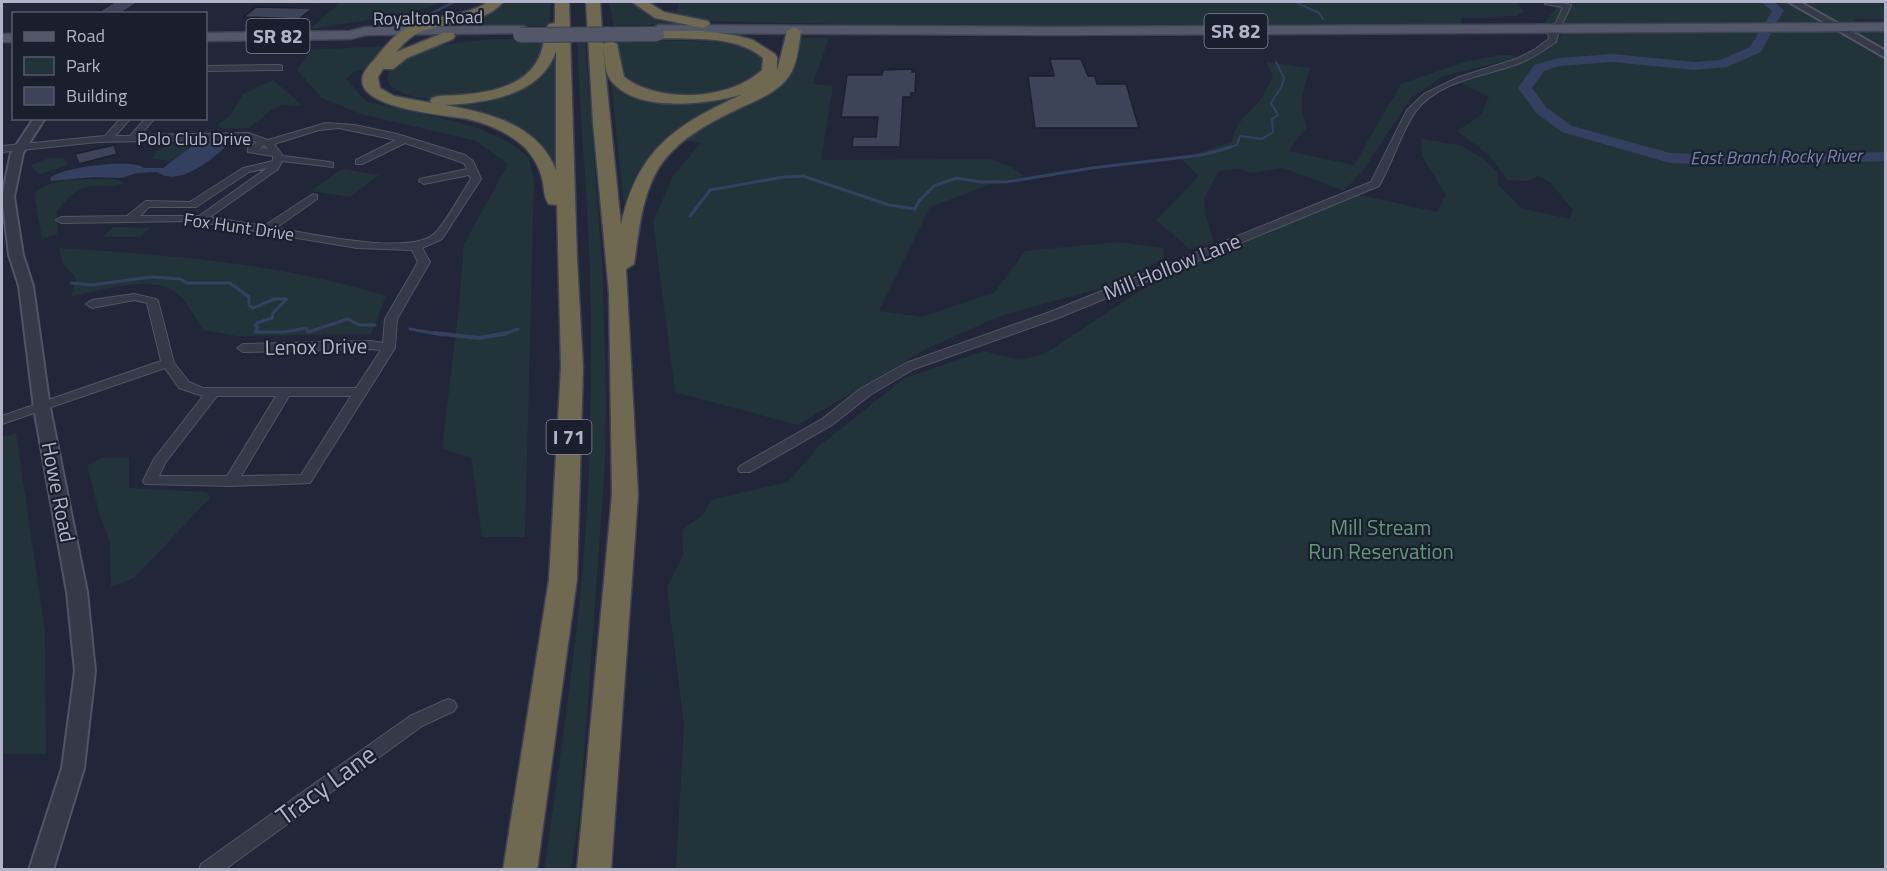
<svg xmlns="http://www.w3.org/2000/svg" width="1887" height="871" viewBox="0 0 1887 871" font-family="'Titillium Web',sans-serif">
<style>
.green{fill:#23333a}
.water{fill:#354060}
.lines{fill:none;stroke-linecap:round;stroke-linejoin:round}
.stream-far2{stroke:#354060;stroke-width:2}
.stream-far1{stroke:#354060;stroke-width:3}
.stream{stroke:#354060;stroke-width:4}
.river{fill:#354060;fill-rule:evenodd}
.building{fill:#3d4459;stroke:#1c2130;stroke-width:1.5}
.minor-casing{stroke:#505464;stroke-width:2}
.tertiary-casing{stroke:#505464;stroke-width:4}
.primary-casing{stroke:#3e4353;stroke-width:3}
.motorway-casing{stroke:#3d4151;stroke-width:3}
.minor{fill:#353a49;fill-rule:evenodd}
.tertiary{fill:#353a49;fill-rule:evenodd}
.primary{fill:#535869;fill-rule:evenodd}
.motorway{fill:#6f6952;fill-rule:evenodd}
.primary-bridge-casing{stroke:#3e4353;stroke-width:16;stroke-linecap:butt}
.primary-bridge{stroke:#535869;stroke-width:14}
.labels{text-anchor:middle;stroke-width:4.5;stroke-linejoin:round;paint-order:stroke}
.far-street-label{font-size:18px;fill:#b0b4c6;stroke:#1a1f2e}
.far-water-label{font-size:18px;font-style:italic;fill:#7886ad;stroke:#1a1f2e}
.shield{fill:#1a1f2e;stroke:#838798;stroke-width:1.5}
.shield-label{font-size:20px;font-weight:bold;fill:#b0b4c6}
.street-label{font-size:21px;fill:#b0b4c6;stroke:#1a1f2e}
.park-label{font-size:21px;fill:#67967a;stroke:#1a1f2e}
.near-street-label{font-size:26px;fill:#b0b4c6;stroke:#1a1f2e}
</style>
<rect width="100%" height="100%" fill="#212739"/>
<!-- green -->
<g class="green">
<polygon points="341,2 443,2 407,14 310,29"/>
<polygon points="504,2 551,2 549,26 448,27 490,11"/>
<polygon points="609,2 635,2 637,5 684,24 614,26"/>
<polygon points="679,2 1502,2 1516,3 1524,11 1517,16 1461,18 1462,25 1263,25 1260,22 1191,28 963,27 708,21 676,13"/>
<polygon points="1550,2 1885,2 1885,19 1852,19 1864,27 1737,29 1781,32 1885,28 1885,869 676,869 684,725 667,587 683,555 682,530 703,515 711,500 788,482 819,446 905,378 984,351 1019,360 1044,354 1163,276 1191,267 1207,252 1351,193 1437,212 1446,195 1422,156 1421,139 1460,145 1484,159 1497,172 1498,184 1521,208 1569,219 1573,210 1550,182 1538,176 1528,181 1508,180 1490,156 1457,131 1481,115 1489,97 1461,83 1470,78 1534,56 1569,29 1539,29 1560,4"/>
<polygon points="829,37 813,84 833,86 821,160 990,159 1011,167 1024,176 995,183 930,207 879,311 922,317 995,292 1025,251 1117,242 1163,248 1164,258 1116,284 1003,315 928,348 797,425 675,392 653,222 673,176 701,143 682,140 697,128 773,87 802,38"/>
<path d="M549,38c-4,14 -7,28 -19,37 -29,20 -116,38 -142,8 -7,-48 132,-44 161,-45z"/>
<path d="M577,38h8l18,240 3,120 -1,67 -25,344 -9,60 -27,1c19,-133 40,-267 45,-401 2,-63 3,-128 1,-191 -2,-80 -10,-159 -13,-240z"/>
<path d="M615,39l114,3 31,11 5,11 -1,5c-8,6 -17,16 -26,19 -27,10 -84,13 -108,-6 -11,-10 -13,-29 -15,-43z"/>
<polygon points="381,46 384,48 370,68 354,72 346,79 366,101 473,126 509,142 529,157 534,180 525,537 482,537 471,458 442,449 459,305 464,244 508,164 476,141 361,114 322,98 297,70 312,50"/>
<polygon points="556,51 560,170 554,170 514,128 434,103 515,89"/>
<path d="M1500,55h13l4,3 -73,18 -33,22 -47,71 -20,22 -61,-23 -32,5 -10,-4 -22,2 -15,28 2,17 8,27 -24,6 -34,-29 43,-44 -18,-17 50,-17 7,-18 23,-25 12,-22 -7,-15 44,6c-6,21 -13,38 -3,59l-19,24 66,14 47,-81 63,-22z"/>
<polygon points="273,80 302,105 300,106 281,105 270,111 249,128 223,129 217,125 230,116 243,94"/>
<path d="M611,82c7,4 14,11 23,14 36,12 76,8 111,-3l-72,46 -47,85z"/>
<polygon points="200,139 171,161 153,159 156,151 180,140"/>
<polygon points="49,158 63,158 67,161 66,166 40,174 32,168 32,165"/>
<polygon points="342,169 379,175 350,197 311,191"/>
<path d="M117,179l8,4c-13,6 -25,1 -39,4 -12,3 -23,16 -30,25l2,8 -1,14 -15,5 -8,-46c22,-18 57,-13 83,-14z"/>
<polygon points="113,227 150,228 140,237 103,237"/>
<path d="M59,248c111,7 221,15 327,48l-15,38 -134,2 -34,-6c-7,-11 -14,-25 -24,-35 -20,-22 -83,-4 -108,2l5,-19 -13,-14z"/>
<polygon points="16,433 45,631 46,754 2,754 2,437"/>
<polygon points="101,458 129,458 129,488 207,492 210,498 134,578 111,587 110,542 100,516 87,465"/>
</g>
<!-- water -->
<path class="water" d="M213,141h9l-2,3 5,3c-15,15 -48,40 -68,25l-20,1 -16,5 -26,-1 -44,4 -1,-3c12,-11 83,-20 94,-10h19l32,-24z"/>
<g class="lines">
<!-- stream-far2 -->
<g class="stream-far2">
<polyline points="1295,2 1319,13 1323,19"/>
<polyline points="428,15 454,2"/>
<polyline points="1226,148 1237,145 1240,136 1262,139 1273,132 1272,119 1278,115 1271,103 1281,88 1284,78 1276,62"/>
</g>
<!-- stream-far1 -->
<g class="stream-far1">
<polyline points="690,216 710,190 784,177 803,176 889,205 915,209 919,201 934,186 957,178 980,182 1006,182 1092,168 1202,155 1231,147"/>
<polyline points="71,283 92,285 151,277 180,279 187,283 230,283 249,297 249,305 253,308 274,299 287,299 273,313 272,318 257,323 255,326 258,327 255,332 284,332 306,328 308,332 348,319 359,325 375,325"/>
<polyline points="410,329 443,335"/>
<polyline points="502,335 518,329"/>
</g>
<!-- stream -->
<polyline class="stream" points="434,333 479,338 507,333"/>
<!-- river -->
<polygon class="river" points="1761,2 1774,2 1784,10 1761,52 1727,67 1694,70 1613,62 1559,66 1544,71 1532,88 1546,107 1572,126 1670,153 1741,156 1886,152 1886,161 1741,166 1670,163 1562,132 1536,113 1518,88 1534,65 1558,58 1613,54 1694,62 1720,60 1750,47 1772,11"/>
</g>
<!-- building -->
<g class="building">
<polygon points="114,2 138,2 120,14 95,14"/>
<polygon points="256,7 300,8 313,8 299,19 244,17"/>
<polygon points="1050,59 1081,59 1088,76 1095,76 1097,84 1126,84 1139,128 1035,128 1028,76 1054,76"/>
<polygon points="912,69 912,72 916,72 915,93 911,93 911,97 903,97 900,147 852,147 853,137 876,137 878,117 841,117 847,75 882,75 883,70"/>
<polygon points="114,145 117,154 79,164 75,154"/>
</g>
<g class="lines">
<defs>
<g id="minor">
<path d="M1545,2h14l12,3c-5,12 -13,25 -15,37 -12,8 -23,16 -36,21 -33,13 -81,17 -104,48 -14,19 -24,53 -37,75l-321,132 -144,51 -44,26 -38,30 -82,47h-10l-2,-3 2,-3 82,-47 38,-30 46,-26 144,-51 321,-130 36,-72 17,-16 35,-17 57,-18 18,-9 15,-11 -1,-5 7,-9 8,-18 -18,-3z"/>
<polygon points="279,65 282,66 282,70 206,71 206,66"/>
<path d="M121,118h10l-16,18h15l16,-18h9l-15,17 108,-2 20,7 58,-17 29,2 42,9 68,21 8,6 8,18 -39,60 -20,9 8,14 -33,57 -2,29 -85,135 -79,3 -86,-2 -2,-3 11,-22 49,-63 -24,-8 -14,-20 -163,56v-8l159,-55 -14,-58 -13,-3 -42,8 -6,-4 6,-4 42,-6 22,5 2,2 16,62 15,19 14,6h153l25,-38 -10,-1 -128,3 -6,-4 6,-4 128,-3 12,2 2,-24 33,-57 -6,-12 -55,-2 -162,-27 -134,2 -5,-3 5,-3 66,-1 19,-15 44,1 53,-34 30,-7v-5l-25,-4v-4l9,-6 -9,-3 -150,3 -96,10v-6l103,-10zM339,128l57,12 -40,20v4h6l43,-21 59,20 3,6 -47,10 -1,2 5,3 45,-9 2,4c-11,16 -23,41 -36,54 -23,24 -128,0 -159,-5l41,-29v-4l-4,-1 -49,32 -54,-9 68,-48 4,-8 51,6v-4l-3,-1 -47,-6 -9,-12 45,-14zM264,145l4,4 -8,-1zM267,168l-68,48h-59l9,-9h47l53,-35zM217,396h59l-49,80h-68l6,-13zM289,396h62l-50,79 -60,1z"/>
<polygon points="448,699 454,701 457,706 454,711 422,726 224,870 199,870 201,864 410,716"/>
</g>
<g id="tertiary">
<polygon points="1789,2 1800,2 1886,51 1886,58"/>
<polygon points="34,118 45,118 23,153 14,197 23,255 33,286 50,408 87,592 95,671 84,768 53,870 29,870 62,768 75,671 67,592 34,408 19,286 9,255 2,197 11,153"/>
</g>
<g id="primary">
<polygon points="1886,23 1886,31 1048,35 658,33 652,29 658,25 1048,27"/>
<polygon points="522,26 526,27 528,30 526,33 366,35 350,39 206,41 206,33 350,31 366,27"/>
<rect x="2" y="34" width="12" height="8"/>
</g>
<g id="motorway">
<path d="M488,2h15c-21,25 -58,18 -85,31 -9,4 -16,13 -22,19l47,-19h10l2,3 -2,3 -46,19 -14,11h-10l-5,8 2,11 14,8 38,7 -2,-2 2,-3 6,-2c32,-1 79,-3 98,-33 7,-11 8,-24 11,-36l2,-3 6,-1v-21h14l8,257 6,108 -6,212 -40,291h-34l46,-291 12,-212 -4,-162 -8,-1c-5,-6 -5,-14 -6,-22 -4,-17 -12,-31 -26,-41 -15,-11 -32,-18 -50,-22 -20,-4 -115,-10 -104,-44 2,-5 7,-11 11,-15 8,-10 17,-22 28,-29 25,-18 60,-12 86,-29zM556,51v119c-18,-46 -67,-57 -111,-65 41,-2 96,-9 111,-54z"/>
<path d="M586,2h14l3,42 7,-4 7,4 7,33c35,27 106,23 138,-7l1,-12c-28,-24 -72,-18 -106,-20l-5,-1 -2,-3 2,-3h49l33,4 19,5 22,14 2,3v14l10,-40 7,-4 7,4c-2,13 -3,28 -9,40 -10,20 -33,28 -52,37 -27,13 -59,29 -78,55 -20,28 -23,68 -28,101l-8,5 12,226 -27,375h-34l35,-375 -3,-202 -16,-170zM603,48c2,11 1,26 10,35 27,30 93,21 128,12 -66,30 -104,55 -120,130z"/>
<polygon points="632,2 648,2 664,12 708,21 710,24 703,28 655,18"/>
</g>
</defs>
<!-- minor casing -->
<use href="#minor" class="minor-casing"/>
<!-- tertiary casing -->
<use href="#tertiary" class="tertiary-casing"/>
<!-- primary casing -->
<use href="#primary" class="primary-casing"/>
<!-- motorway casing -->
<use href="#motorway" class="motorway-casing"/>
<!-- minor -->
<use href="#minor" class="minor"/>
<!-- tertiary -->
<use href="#tertiary" class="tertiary"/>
<!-- primary -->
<use href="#primary" class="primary"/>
<!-- motorway -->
<use href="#motorway" class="motorway"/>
<defs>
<polyline id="primary-bridge" points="520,35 657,34"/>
</defs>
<!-- primary-bridge casing -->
<use href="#primary-bridge" class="primary-bridge-casing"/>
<!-- primary-bridge -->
<use href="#primary-bridge" class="primary-bridge"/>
</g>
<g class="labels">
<!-- far-street labels -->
<g class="far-street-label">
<text transform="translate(428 18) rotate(-1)" y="6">Royalton Road</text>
<text x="194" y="145">Polo Club Drive</text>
<text transform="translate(239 227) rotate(8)" y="6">Fox Hunt Drive</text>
</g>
<!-- far-water labels -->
<g class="far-water-label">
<text transform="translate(1776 157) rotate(-1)" y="6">East Branch Rocky River</text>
</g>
<!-- shield labels -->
<g class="shield">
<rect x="1204.5" y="14" width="63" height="34" rx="4.5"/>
<rect x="246.5" y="19" width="63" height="34" rx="4.5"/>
<rect x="546.5" y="420" width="45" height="34" rx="4.5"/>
</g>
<g class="shield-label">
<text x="1236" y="38">SR 82</text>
<text x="278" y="43">SR 82</text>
<text x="569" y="444">I 71</text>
</g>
<!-- street labels -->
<g class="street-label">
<text transform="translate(1172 267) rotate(-22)" y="7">Mill Hollow Lane</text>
<text transform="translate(316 347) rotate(-1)" y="7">Lenox Drive</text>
<text transform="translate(58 492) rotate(79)" y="7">Howe Road</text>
</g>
<!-- park labels -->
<g class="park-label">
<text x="1381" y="535">Mill Stream<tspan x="1381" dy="24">Run Reservation</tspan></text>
</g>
<!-- near-street labels -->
<g class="near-street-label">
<text transform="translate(326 785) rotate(-36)" y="9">Tracy Lane</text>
</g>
</g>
<!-- border -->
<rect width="1887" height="871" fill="none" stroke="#b0b4c6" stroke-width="6"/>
<!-- legend -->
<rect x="12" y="12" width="195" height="108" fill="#1a1f2e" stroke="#565b6b" stroke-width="1.5"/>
<rect x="24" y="32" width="30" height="9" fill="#535869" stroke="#565b6b" stroke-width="1.5"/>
<text x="66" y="42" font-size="18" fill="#b0b4c6">Road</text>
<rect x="24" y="57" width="30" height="18" fill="#23333a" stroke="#565b6b" stroke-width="1.5"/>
<text x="66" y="72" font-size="18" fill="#b0b4c6">Park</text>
<rect x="24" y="87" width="30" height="18" fill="#3d4459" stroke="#565b6b" stroke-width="1.5"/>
<text x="66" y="102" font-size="18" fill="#b0b4c6">Building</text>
</svg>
